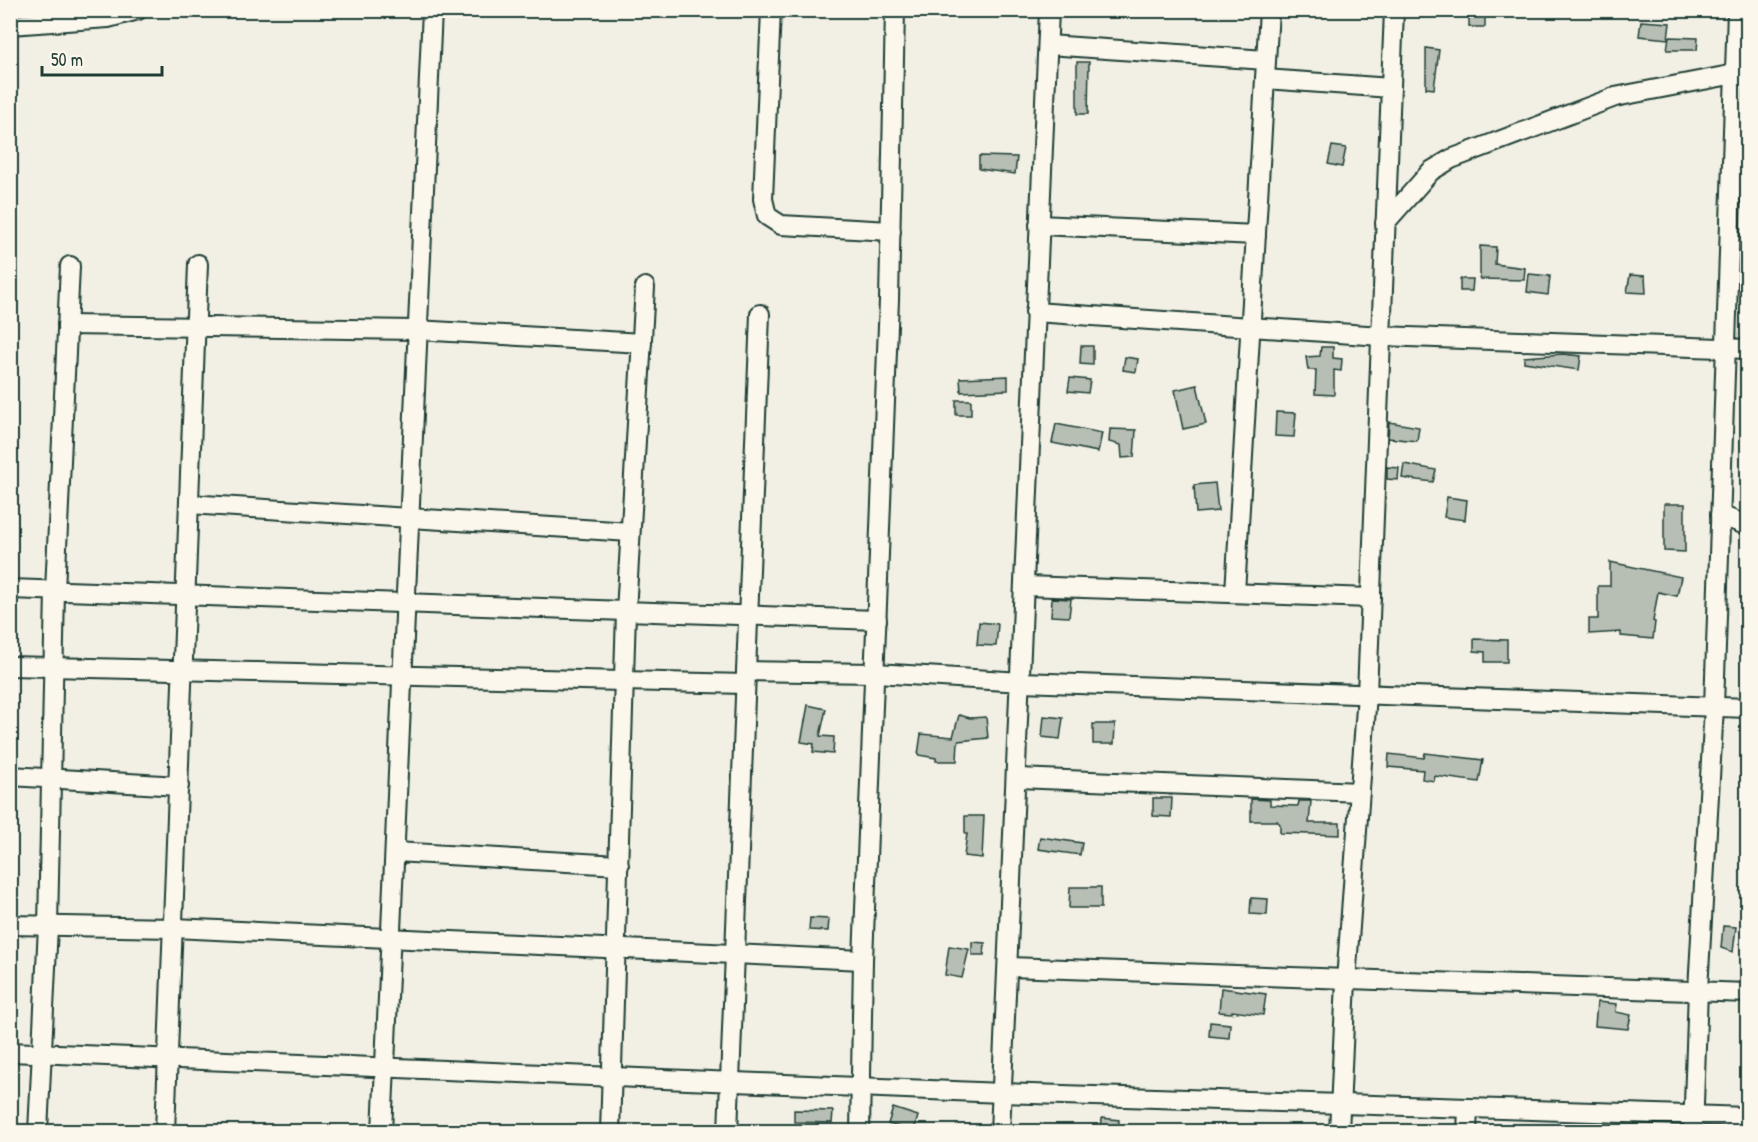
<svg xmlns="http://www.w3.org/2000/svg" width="1758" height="1142" viewBox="0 0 1758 1142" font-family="'Patrick Hand',sans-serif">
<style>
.building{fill:#b7beb3;stroke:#1f3d34;stroke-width:1.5}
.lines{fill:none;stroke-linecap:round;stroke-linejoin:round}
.street-casing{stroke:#1f3d34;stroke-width:22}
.street{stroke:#fbf7ec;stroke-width:18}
</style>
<rect width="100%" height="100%" fill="#f2f0e5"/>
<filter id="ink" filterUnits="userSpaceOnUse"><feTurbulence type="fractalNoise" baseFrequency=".0167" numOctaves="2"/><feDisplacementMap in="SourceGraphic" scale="12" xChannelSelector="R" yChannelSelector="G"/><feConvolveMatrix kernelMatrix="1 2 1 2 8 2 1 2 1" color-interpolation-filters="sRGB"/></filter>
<g filter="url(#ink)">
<!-- building -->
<g class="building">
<rect x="1469" y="12" width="16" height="15"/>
<polygon points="1641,21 1670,23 1668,39 1639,36"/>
<polygon points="1669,37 1698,38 1697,50 1667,50"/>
<polygon points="1426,48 1439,50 1434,89 1426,88"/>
<polygon points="1077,62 1089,62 1088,114 1077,114"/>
<polygon points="1332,146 1346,148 1342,167 1328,164"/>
<polygon points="979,156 1017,157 1015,174 979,169"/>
<polygon points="1480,246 1496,247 1495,264 1525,268 1524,280 1480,279"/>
<polygon points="1529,274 1550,276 1548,295 1527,292"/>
<polygon points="1630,275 1645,276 1646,293 1627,292"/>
<polygon points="1460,279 1473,279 1472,291 1460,291"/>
<polygon points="1081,346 1093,346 1093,365 1080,364"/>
<polygon points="1321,347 1333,347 1333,358 1342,359 1341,371 1334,370 1334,395 1315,394 1316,370 1308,370 1306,357 1320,356"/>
<polygon points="1563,354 1581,356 1579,370 1524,362 1524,357"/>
<polygon points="1125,357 1138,359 1136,372 1123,370"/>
<polygon points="1008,376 1008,390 961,392 960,378"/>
<polygon points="1070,378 1090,380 1088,393 1068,391"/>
<polygon points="1197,385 1206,424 1183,429 1175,390"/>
<rect x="956" y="400" width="15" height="15"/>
<polygon points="1276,412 1296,413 1294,437 1275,436"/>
<polygon points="1389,422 1419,427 1417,441 1388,438"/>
<polygon points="1056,424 1102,433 1098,452 1052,443"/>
<polygon points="1110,429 1136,430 1134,457 1122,458 1121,445 1109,442"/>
<polygon points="1404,464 1436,470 1433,482 1402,478"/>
<polygon points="1387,467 1399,468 1398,480 1387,479"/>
<polygon points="1215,483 1218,511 1196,513 1194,485"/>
<polygon points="1447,497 1467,500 1465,520 1444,517"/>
<polygon points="1664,504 1685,504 1685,552 1664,551"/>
<polygon points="1610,562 1681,577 1677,596 1658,592 1653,621 1655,622 1653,639 1621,636 1621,632 1589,634 1589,619 1598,619 1598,586 1610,586"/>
<polygon points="1052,598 1071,599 1069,617 1051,616"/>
<polygon points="979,622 998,624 996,646 977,645"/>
<polygon points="1474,639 1507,640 1507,662 1485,662 1485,652 1474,651"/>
<polygon points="808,705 826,709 820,736 834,737 833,754 813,752 814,744 801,742"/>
<polygon points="959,715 970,718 986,717 988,738 958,741 957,761 936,761 936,758 918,755 921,734 953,737"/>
<polygon points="1044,716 1063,718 1060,739 1042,737"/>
<polygon points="1093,724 1115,724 1114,744 1093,744"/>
<polygon points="1425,753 1483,760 1479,782 1435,776 1434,781 1422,779 1423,770 1388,767 1389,754 1424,758"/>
<polygon points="1153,798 1172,798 1171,817 1153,816"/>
<polygon points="1251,799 1270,800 1270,805 1298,806 1299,801 1311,801 1309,823 1340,823 1340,835 1280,833 1280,824 1277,821 1251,821"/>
<polygon points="965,816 984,816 982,858 964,856 967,834 965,834"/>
<polygon points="1040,837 1082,843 1080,855 1038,849"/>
<polygon points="1070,887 1101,887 1101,908 1069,908"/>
<polygon points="1251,898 1268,899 1267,915 1250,914"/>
<polygon points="810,918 829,919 828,931 809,930"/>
<polygon points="1723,926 1736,927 1733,952 1721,948"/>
<polygon points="972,942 985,943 984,955 972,955"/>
<polygon points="949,946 969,949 962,978 945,975"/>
<polygon points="1221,988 1266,994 1263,1015 1232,1011 1232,1013 1219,1012"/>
<polygon points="1597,1002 1617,1004 1616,1012 1631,1015 1628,1029 1595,1026"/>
<polygon points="1210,1022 1230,1024 1229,1038 1209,1036"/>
<polygon points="893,1108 918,1116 914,1131 888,1124"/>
<polygon points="794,1110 833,1111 832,1123 794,1122"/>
<polygon points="1102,1118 1119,1120 1118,1131 1101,1131"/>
</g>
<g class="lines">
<defs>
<g id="street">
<polyline points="771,10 763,199 767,216 781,225 891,231"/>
<polyline points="10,25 108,18 138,10"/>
<polyline points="1048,45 1266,60"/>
<polyline points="1265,79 1391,88"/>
<polyline points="1385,223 1431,171 1451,159 1615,97 1735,74 1748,75"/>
<polyline points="1039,225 1256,235"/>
<polyline points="1035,312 1381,336 1748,349"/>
<polyline points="67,325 416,330 642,343"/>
<polyline points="189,504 630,532"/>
<polyline points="1720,515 1748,526"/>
<polyline points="1025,586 1371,598"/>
<polyline points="10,589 877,620"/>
<polyline points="1235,593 1269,10"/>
<polyline points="10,666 745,684"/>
<polyline points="746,671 876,673 1022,682 1748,708"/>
<polyline points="10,776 179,786"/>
<polyline points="1018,778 1360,792"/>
<polyline points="395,852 619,865"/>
<polyline points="10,925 174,928 863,960"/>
<polyline points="1009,967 1748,993"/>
<polyline points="10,1052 1002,1093 1748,1117"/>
<polyline points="38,1132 48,926 55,591 70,266"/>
<polyline points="165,1132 198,264"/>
<polyline points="382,1132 432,10"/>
<polyline points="610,1132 626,612 645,287"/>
<polyline points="728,1132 760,314"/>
<polyline points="860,1132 863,960 889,300 895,10"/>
<polyline points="1000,1132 1049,10"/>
<polyline points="1339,1132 1346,981 1367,694 1394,10"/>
<polyline points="1467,1132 1468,1108"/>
<polyline points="1693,1132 1698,990 1714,707 1737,10"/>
</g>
</defs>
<!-- street casing -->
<use href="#street" class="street-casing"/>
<!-- street -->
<use href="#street" class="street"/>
</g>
</g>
<!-- margin -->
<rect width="1758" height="1142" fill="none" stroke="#fbf7ec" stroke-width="36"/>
<rect x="18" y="18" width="1722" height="1106" fill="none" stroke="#1f3d34" stroke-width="2" filter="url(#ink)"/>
<!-- scale -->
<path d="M42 66v9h120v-9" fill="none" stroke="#1f3d34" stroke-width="3"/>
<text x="51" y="66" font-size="18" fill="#1f3d34" stroke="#fbf7ec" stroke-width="4.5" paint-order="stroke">50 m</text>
</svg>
